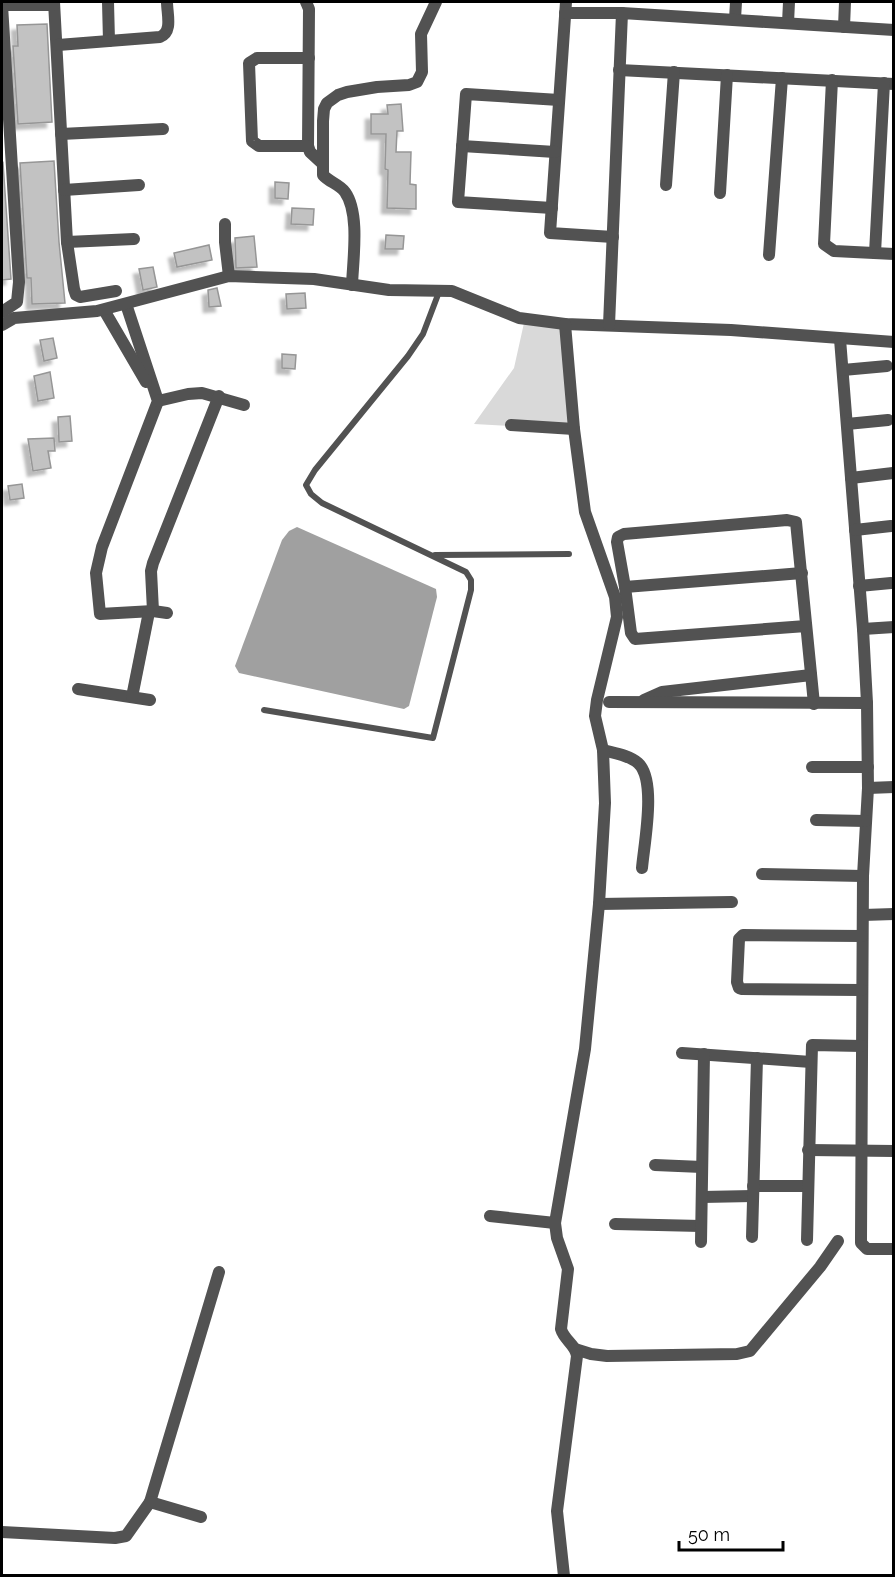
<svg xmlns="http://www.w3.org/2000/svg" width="895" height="1577" viewBox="0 0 895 1577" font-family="Raleway,sans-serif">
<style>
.green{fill:#d9d9d9}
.water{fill:#a0a0a0}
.building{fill:#c2c2c2;stroke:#969696;stroke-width:1.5;filter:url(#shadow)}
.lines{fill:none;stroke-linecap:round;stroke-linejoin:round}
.lane{stroke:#525252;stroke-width:6}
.street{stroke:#525252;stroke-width:12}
</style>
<defs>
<filter id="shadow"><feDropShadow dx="-5.5" dy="5.5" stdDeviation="1.5" flood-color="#0004"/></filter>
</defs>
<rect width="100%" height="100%" fill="#fff"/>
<!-- green -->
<polygon class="green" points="524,323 568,326 577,430 474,424 514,368"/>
<!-- water -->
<polygon class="water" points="297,527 436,589 437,597 409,706 404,709 239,673 235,666 282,540 289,531"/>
<!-- building -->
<g class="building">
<polygon points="47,24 52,122 18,124 13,46 18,46 17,25"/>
<polygon points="401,104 403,131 397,131 396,152 411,152 410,184 416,185 416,209 387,208 388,170 385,169 386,134 371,134 371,114 388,114 387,105"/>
<polygon points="54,161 59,242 65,303 32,304 31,278 27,278 20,163"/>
<polygon points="3,163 11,279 2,280 2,164"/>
<polygon points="275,182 289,183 288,199 275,198"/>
<polygon points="292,208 314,209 313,225 291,224"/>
<polygon points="386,235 404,236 403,249 385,249"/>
<polygon points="254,236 257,267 236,268 235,238"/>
<polygon points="209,245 212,260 177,267 174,253"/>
<polygon points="153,267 157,287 143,290 139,269"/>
<polygon points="217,288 221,306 209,307 208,290"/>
<polygon points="305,293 306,308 287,309 286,294"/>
<polygon points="53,338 57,358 44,361 40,340"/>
<polygon points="282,354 296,355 295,369 282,368"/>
<polygon points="50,372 54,398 38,401 34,376"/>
<polygon points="70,416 72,441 59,442 58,417"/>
<polygon points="54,438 55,451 48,451 51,468 33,471 28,439"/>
<polygon points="22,484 24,498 10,500 8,486"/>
</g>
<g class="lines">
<!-- lane -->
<g class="lane">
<polyline points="435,555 569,554"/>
<polyline points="264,710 433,738 471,590 471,580 466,572 322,503 311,494 306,485 315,470 408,356 423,334 439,292"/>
</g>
<!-- street -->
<g class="street">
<polyline points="54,2 67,242 74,289 76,295 80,297 116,291"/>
<polyline points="108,2 109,41"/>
<polyline points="306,2 309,9 308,146 310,152 323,164"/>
<polyline points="566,2 550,233 613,237"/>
<polyline points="2,5 54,5"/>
<polyline points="565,13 622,13"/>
<polyline points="735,19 736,2"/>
<polyline points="788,23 789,2"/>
<polyline points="844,27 845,2"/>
<path d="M58,45l102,-8c13,-5 7,-23 7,-35"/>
<polyline points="619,70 894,84"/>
<polyline points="832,80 824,244 834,251 894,254"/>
<polyline points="61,134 163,129"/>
<polyline points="308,146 259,146 252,141 249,63 257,58 309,58"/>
<polyline points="462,146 555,152"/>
<polyline points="666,185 674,72"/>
<polyline points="64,190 139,185"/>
<polyline points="720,193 727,75"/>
<polyline points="552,208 458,202 466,94 559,100"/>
<polyline points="225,224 225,242 229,276"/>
<polyline points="67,242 134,239"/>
<polyline points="875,253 884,83"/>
<polyline points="769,255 782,78"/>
<path d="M352,285c1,-26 8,-72 -7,-93 -6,-8 -16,-10 -22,-17v-54l1,-12 3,-6 11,-8 9,-3 30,-5 32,-2 8,-3 5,-10 -1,-38 15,-32"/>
<polyline points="126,304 158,401 102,547 96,573 100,614 153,611 167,613"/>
<polyline points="104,310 146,382"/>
<polyline points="2,312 17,302 19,282 2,5"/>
<polyline points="2,325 14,318 97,311 229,276 314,279 389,290 452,291 519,318 565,324 731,330 894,342"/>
<polyline points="609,325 622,13 894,30"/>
<polyline points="840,339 863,629 867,703 868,788 863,876 861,1239 861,1243 867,1249 894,1249"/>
<polyline points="843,370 887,366"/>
<polyline points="158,401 188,394 202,393 244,405"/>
<polyline points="847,424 888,420"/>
<polyline points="511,425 574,429"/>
<polyline points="851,478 893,473"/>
<polyline points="855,530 891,526"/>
<polyline points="859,586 891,583"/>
<polyline points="625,587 802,573"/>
<polyline points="153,611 151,571 153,563 219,396"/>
<polyline points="806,626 635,639 631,633 625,587 617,542 618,537 624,534 787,520 796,522 814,704"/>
<polyline points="863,629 894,627"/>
<polyline points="78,689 150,700"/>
<polyline points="132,697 149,612"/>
<polyline points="644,700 662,692 811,675"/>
<polyline points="609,702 867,703"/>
<path d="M603,750c11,3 26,5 35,13 19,17 6,81 4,105"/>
<polyline points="812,767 868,767"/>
<polyline points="868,788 894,787"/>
<polyline points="816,820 866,821"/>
<polyline points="762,874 863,876"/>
<polyline points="599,904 732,902"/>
<polyline points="863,915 894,914"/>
<polyline points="862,990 742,989 739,988 737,982 739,939 743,935 862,936"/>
<polyline points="682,1053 811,1062"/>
<polyline points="808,1150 894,1151"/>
<polyline points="655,1165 702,1167"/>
<polyline points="753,1186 807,1186"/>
<polyline points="702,1197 753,1196"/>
<polyline points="490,1216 555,1223"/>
<polyline points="615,1224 701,1226"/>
<polyline points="752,1237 757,1058"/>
<polyline points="807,1240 812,1045 862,1046"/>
<polyline points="701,1242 704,1054"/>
<polyline points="575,1349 591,1354 607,1356 737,1354 750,1351 820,1267 838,1241"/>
<polyline points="150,1502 219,1272"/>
<polyline points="2,1532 115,1538 126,1536 150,1502 201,1517"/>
<path d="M564,1576l-7,-65 20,-155c-1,-11 -13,-16 -16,-27l7,-60 -11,-31 -2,-15 30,-174 14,-145 6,-101 -2,-53 -8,-34 2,-16 20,-83 -2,-20 -30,-85 -11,-83 -9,-105"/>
</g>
</g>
<!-- border -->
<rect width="895" height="1577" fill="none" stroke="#000000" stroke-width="6"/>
<!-- scale -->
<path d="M679 1541v9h104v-9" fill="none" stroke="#000000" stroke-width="3"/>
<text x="688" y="1541" font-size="18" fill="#000000" stroke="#ffffff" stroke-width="4.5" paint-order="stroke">50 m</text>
</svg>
